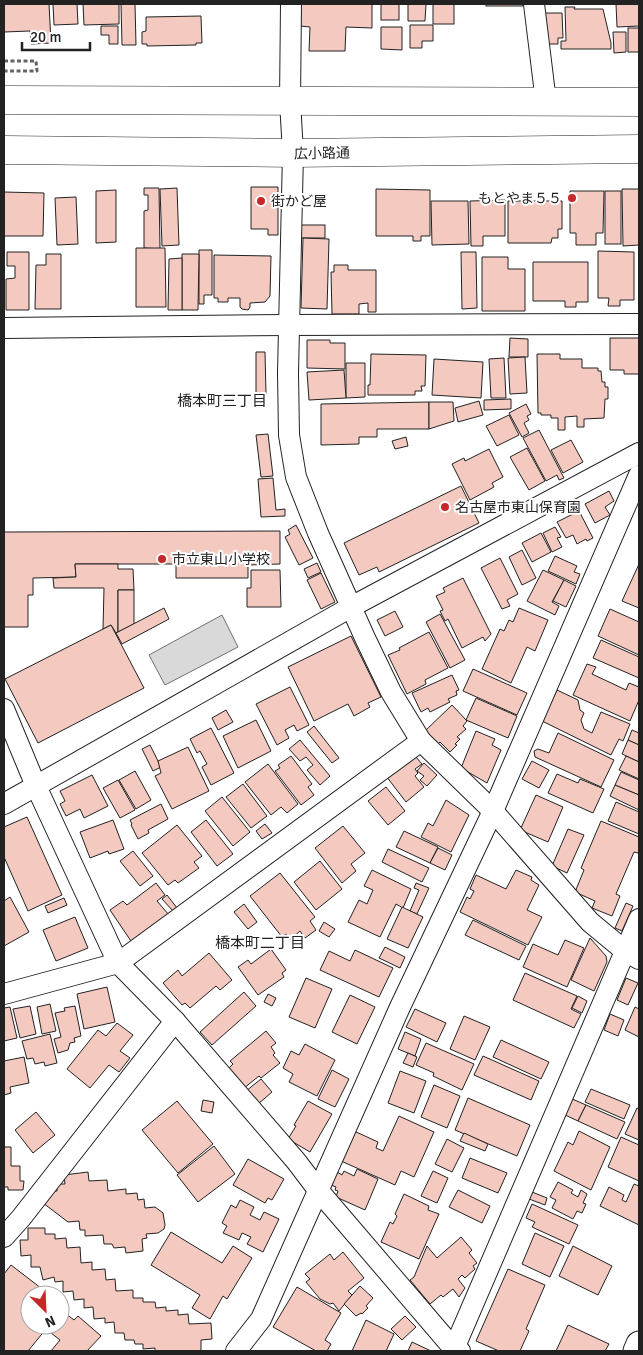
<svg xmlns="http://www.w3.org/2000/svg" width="643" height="1355" viewBox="0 0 643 1355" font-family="Signika,'Noto Sans JP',sans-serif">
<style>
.water{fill:#d9d9d9;stroke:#6f6f6f}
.building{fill:#f3c9c0;stroke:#222}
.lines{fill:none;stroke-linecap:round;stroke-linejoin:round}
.minor-casing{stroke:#222;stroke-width:22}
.tertiary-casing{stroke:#222;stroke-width:27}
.primary-casing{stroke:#222;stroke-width:29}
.path{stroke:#646464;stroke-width:3;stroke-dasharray:4 2.5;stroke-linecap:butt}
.minor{stroke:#fff;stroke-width:20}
.tertiary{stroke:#fff;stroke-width:25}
.primary{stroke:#fff;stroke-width:28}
.poi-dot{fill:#c62828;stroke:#fff;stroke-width:2}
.labels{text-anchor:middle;stroke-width:4;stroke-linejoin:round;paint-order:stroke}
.street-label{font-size:14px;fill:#222;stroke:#fff}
.poi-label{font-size:14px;fill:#222;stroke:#fff;text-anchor:start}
.neighbourhood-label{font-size:15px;fill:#222;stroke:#fff}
</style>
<rect width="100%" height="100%" fill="#fff"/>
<!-- water -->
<polygon class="water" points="222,615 238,647 165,685 149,655"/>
<!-- building -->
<g class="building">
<polygon points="4,4 49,4 51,43 31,44 30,31 4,32"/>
<polygon points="53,4 77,4 78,24 54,25"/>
<polygon points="83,4 119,4 119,24 84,25"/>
<polygon points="121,4 135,4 136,45 122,45"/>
<polygon points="300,4 372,4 372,28 346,27 345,51 309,51 310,27 300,26"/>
<rect x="381" y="4" width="18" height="16"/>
<polygon points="408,4 426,4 425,21 408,21"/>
<rect x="433" y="4" width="21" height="20"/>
<rect x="486" y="4" width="37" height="2"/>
<polygon points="616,4 639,4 639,26 617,27"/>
<polygon points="565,7 575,7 574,9 603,9 611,43 611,49 561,49 561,41 566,41"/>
<polygon points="542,13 562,13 563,38 558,38 558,44 543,44"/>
<polygon points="201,16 202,43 196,43 196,45 147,46 147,44 142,44 142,32 146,31 146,17"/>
<polygon points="410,25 433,25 433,41 422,41 422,48 410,48"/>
<polygon points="101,26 118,26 118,44 109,44 109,35 101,35"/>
<polygon points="381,27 402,27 402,50 381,49"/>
<rect x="628" y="28" width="11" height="24"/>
<polygon points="613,32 626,32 626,52 614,53"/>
<polygon points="251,187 278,187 278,235 268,235 268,229 251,229"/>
<polygon points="144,188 159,188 160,249 144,248 144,211 148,210 148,195 144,195"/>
<polygon points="177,188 179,245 162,246 160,189"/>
<polygon points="376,189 430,190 430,236 421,236 421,241 413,241 413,236 376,236"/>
<polygon points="622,189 639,189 639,245 623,246"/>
<polygon points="116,190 116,242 96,243 96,191"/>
<polygon points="570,191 604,191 603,233 596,233 596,245 576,245 576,233 570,233"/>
<rect x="605" y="191" width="16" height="53"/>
<polygon points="4,192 44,193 43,236 4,236"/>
<polygon points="76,197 78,244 57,245 55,198"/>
<polygon points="505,200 505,236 483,236 483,246 471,246 470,201"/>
<polygon points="431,201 468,201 469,244 432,245"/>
<polygon points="508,201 562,201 562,229 558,229 558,238 552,238 551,243 508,243"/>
<rect x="296" y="225" width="29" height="13"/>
<polygon points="303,238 329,239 327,309 301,308"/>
<polygon points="136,248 165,248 166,307 136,307"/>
<polygon points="199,250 212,250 212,295 204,295 204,304 199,304"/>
<polygon points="598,251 634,252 634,300 620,300 620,306 608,306 609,298 598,298"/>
<polygon points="7,252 29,252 29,310 6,310 6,279 15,278 15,266 7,266"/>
<polygon points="461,252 476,252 477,308 462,309"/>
<polygon points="46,254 61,254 61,309 35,309 36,265 46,265"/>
<polygon points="182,254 199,254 198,310 182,310"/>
<polygon points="214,255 271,256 270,296 265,302 250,303 250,307 248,310 242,309 240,307 240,298 228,298 228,302 218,302 218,298 214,298"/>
<polygon points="482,257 508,257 508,269 525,269 525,311 482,311"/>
<polygon points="182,258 182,310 168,310 169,259"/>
<polygon points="533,262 588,262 588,302 576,302 576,307 565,307 565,301 533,301"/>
<polygon points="334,265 348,265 348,270 376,270 376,312 368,312 368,303 359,304 359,314 332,314 331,272 334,272"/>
<polygon points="510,338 528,339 528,357 509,357"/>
<polygon points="610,338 639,338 639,374 624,374 624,370 610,370"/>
<polygon points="307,340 330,340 330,343 345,343 345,369 307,368"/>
<polygon points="256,352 265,352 266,394 256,394"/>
<polygon points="371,354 426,355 425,386 421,386 422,391 415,391 415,395 368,395 368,385 370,385"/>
<polygon points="537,354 560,354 560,359 582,359 582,368 598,368 598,371 601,371 602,382 605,382 605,387 608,387 608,399 605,399 604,418 584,419 584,427 577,427 577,416 565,417 565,430 558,430 558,418 551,418 551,415 541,415 541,413 538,413"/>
<polygon points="525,357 527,393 510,394 508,358"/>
<polygon points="504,358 506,398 491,398 489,359"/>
<polygon points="434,359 483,362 481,398 432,395"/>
<polygon points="346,363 365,363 365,397 346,398"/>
<polygon points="344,370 346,398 309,400 307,372"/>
<polygon points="511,399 511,409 484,410 484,400"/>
<polygon points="479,401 483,415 458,422 455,408"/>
<polygon points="429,402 429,429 377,429 377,437 359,437 359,444 321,445 321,404"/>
<polygon points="429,402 453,402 454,421 429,429"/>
<polygon points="526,404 531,414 527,416 529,420 524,423 529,433 522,437 509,413"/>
<polygon points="509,415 519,435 497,446 486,426"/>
<polygon points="539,430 564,478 559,480 557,475 546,481 523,438"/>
<polygon points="268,434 273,476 261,477 256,435"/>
<polygon points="406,437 408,446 395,449 392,441"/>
<polygon points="571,440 583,462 563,473 551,450"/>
<polygon points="527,448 545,481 529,490 510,457"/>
<polygon points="489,449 503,477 492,483 494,487 470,500 452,464 464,458 465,461"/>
<polygon points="273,478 276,510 285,509 285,516 261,517 258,479"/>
<polygon points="461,486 479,523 379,572 377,567 359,575 344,543"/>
<polygon points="609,491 614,501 605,507 610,515 595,523 585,504"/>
<polygon points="579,511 593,538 587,541 586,539 577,544 573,535 566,538 557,522"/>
<polygon points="296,525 313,558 299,565 285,537 290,534 288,530"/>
<polygon points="555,527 561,537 557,538 562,547 552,552 543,533"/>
<polygon points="280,531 280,564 248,565 248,578 176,578 176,564 75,564 76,577 33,578 33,595 28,595 28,627 4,627 4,532"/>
<polygon points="541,533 551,552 532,562 522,543"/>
<polygon points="522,550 536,578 522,585 509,557"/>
<polygon points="555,556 577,566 574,572 580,574 576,584 548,571"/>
<polygon points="500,558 518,594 507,600 510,606 502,609 481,568"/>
<polygon points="317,563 321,572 308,578 304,569"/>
<polygon points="75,564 118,564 118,569 133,569 134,590 118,590 118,632 116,633 111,625 103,629 104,588 54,588 53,578 76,577"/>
<polygon points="639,564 639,608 622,601"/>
<polygon points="251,570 280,570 281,607 247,607 247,588 251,588"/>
<polygon points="543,570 564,580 552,602 559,606 555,615 527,601"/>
<polygon points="321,573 335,602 321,609 307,580"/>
<polygon points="463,578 491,634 485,641 483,637 462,648 448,619 445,621 440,611 443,610 436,596 445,592 443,588"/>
<polygon points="564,580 576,586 566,607 553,601"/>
<polygon points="118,590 134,590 134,624 118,632"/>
<polygon points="164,608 169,619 122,644 116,633"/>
<polygon points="519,608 548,620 535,651 527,647 511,683 482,669 500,629 504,631 509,620 513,622"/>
<polygon points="610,609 639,622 639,655 598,636"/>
<polygon points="395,611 403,627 385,636 377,620"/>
<polygon points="440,614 465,660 450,668 426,622"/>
<polygon points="111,625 144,688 38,743 5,679"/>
<polygon points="429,632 448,668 425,680 426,684 407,694 388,655 400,650 399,648"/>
<polygon points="351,636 381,697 368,703 370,707 354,716 348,704 314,721 288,667"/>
<polygon points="601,640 639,657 639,678 593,658"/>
<polygon points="587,664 596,667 592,674 626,690 629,683 639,687 639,700 630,721 573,695"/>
<polygon points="473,669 527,693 517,715 463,691"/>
<polygon points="452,675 459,690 456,691 457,695 448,699 450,702 430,712 428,708 421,712 412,693"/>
<polygon points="290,687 309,725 297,731 294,725 285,730 289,738 277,745 256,704"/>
<polygon points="557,690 578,700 580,710 584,713 581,720 584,729 592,733 601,712 630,724 623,741 619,739 611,755 542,721"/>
<polygon points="476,698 517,716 508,738 466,720"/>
<polygon points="452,705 467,721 463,726 466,729 457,737 460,739 455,744 457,745 450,752 440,742 438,744 425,731"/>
<polygon points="226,710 233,722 218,730 212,718"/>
<polygon points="256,720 271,751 238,768 223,736"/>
<polygon points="314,726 339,758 332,763 307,732"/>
<polygon points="211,728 234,773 211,785 202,767 207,764 200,751 197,753 190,739"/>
<polygon points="632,730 639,733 639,745 628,740"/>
<polygon points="476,731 495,739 492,745 501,750 487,783 461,768"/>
<polygon points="558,733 614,760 601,787 535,757 534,751 538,749 549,753"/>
<polygon points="300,740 330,776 320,785 307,770 313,765 306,757 300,761 289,749"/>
<polygon points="628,740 639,745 639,762 622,754"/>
<polygon points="150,745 161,767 153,771 142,749"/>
<polygon points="188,747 209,791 172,809 155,776 161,773 158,761"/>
<polygon points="410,750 422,764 415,769 418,773 415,776 424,787 406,802 383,772"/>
<polygon points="291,756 312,784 308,787 314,795 301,805 275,771 280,768 278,765"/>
<polygon points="626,756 639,762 639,779 619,770"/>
<polygon points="532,761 549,770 539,788 522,779"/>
<polygon points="424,763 437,775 427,786 420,780 424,776 417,771"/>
<polygon points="268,764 298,804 287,813 281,807 271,815 245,782"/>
<polygon points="135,771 151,800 136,809 119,780"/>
<polygon points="621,772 639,780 639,795 615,785"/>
<polygon points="557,774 578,783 580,779 604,789 593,813 548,793"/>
<polygon points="92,775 108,806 84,818 80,809 66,816 60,804 65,801 60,791"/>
<polygon points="118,780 135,810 120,818 103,788"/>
<polygon points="243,784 267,816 251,828 226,797"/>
<polygon points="615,785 639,795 639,810 610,796"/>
<polygon points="386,787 405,811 388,825 368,801"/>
<polygon points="536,795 563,807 548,842 520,830"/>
<polygon points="222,797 250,832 233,846 205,811"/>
<polygon points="446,800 469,815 451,852 421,837 428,823 433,826"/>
<polygon points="616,802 639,812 639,834 608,821"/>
<polygon points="161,804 168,819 148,830 149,833 138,839 131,825 132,824 130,820"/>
<polygon points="27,817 62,895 28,911 4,857 4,827"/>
<polygon points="113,820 124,849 109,854 108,851 90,858 80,832"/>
<polygon points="206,820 233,854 217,866 191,832"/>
<polygon points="601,821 639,837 639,850 638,853 634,852 616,894 620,896 612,916 592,908 595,901 575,892 584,870 581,868"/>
<polygon points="265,824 272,833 262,839 256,831"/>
<polygon points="177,825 202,856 194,862 199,868 178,883 175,880 168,885 142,853"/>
<polygon points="343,826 365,853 351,864 356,871 342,883 315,848"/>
<polygon points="568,829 584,835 567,873 552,866"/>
<polygon points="404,831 438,847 430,863 396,847"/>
<polygon points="438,848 452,855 445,870 430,863"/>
<polygon points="388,849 429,868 422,882 382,862"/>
<polygon points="133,851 153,876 140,886 120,861"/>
<polygon points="320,861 342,889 316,910 294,882"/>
<polygon points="372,870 411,889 403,908 396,904 380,937 348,922 359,900 367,904 373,890 364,886"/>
<polygon points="516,870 532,877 531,880 539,885 527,910 542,917 528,945 460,912 467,897 470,899 474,891 470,889 476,875 506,889"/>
<polygon points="280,873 315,917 310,921 316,930 305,938 300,931 290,940 286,934 282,937 250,896"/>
<polygon points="156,883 165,895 157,901 169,915 133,944 110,910 123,901 127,905"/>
<polygon points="416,883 429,888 417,914 410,911 419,890 414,888"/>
<polygon points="167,895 177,908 173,911 162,899"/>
<polygon points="10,897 29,932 4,946 4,901"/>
<polygon points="64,898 67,905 48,913 45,906"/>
<polygon points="626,903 633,906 622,931 615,928"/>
<polygon points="244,904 257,922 248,929 234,912"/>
<polygon points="402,907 423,917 408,948 387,939"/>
<polygon points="75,917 88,948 56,961 43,930"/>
<polygon points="473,920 526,946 519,960 465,935"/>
<polygon points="324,922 335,929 329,937 319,931"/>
<polygon points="590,938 606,956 607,962 594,991 571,980"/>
<polygon points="565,940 584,948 567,987 523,967 533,944 558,955"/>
<polygon points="385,947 405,957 400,968 379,958"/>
<polygon points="271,949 286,970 282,973 284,977 258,995 238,967 248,960 251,964"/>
<polygon points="355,950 393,968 379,997 320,970 329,951 350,961"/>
<polygon points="209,953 232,980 220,990 216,986 190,1008 185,1003 182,1005 163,983 178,970 182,976"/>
<polygon points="525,973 577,996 571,1009 581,1014 574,1028 513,1000"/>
<polygon points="306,978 332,989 315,1028 289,1017"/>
<polygon points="626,978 638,983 628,1005 617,1000"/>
<polygon points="107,987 115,1022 84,1029 77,994"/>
<polygon points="244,992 256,1006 212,1045 200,1032"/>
<polygon points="268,994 276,998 272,1006 264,1002"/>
<polygon points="350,995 375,1007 357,1044 332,1032"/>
<polygon points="578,996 587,1001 582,1013 572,1008"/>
<polygon points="50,1004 56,1031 42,1034 37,1007"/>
<polygon points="30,1006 36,1034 20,1038 13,1009"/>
<polygon points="75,1006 81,1036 74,1038 75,1042 70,1043 68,1050 58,1053 54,1039 61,1037 55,1013 65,1011 64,1008"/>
<polygon points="10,1007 17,1038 4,1041 4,1008"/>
<polygon points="635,1007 639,1009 639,1037 625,1030"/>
<polygon points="415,1009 446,1023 437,1042 406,1027"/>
<polygon points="610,1014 624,1020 618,1036 604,1030"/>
<polygon points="464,1016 490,1027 475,1060 450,1049"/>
<polygon points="117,1023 133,1035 120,1051 130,1058 119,1072 109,1065 90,1088 67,1069 98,1030 106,1036"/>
<polygon points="266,1031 276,1043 271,1047 275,1053 273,1055 280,1063 261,1078 259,1076 244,1088 228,1069 233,1064 230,1061"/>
<polygon points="405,1032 421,1039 415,1056 398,1049"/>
<polygon points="50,1034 57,1063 45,1066 44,1062 35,1064 33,1058 27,1059 22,1041"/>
<polygon points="501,1040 549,1062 541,1079 493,1057"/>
<polygon points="426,1043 474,1064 462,1090 433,1076 434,1073 416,1065"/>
<polygon points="305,1044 335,1060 317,1096 289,1082 293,1074 283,1068 291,1051 299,1055"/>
<polygon points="408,1053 417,1057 413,1067 403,1063"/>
<polygon points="483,1056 539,1081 531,1100 474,1075"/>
<polygon points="24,1057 29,1083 10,1087 11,1093 4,1095 4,1061"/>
<polygon points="332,1070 349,1079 335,1107 318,1099"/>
<polygon points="400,1071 426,1081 414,1113 388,1103"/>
<polygon points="261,1079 272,1092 257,1105 246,1091"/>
<polygon points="434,1085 460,1096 447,1128 421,1117"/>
<polygon points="591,1089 630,1105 624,1119 585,1102"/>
<polygon points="468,1098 530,1125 517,1156 455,1130"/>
<polygon points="570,1098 586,1105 578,1121 563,1114"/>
<polygon points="203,1100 214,1102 212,1113 201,1111"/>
<polygon points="177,1101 213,1144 178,1173 142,1130"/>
<polygon points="308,1101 332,1114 310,1152 288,1139 296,1126 294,1125"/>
<polygon points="586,1105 625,1122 617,1139 578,1121"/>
<polygon points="637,1108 639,1109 639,1140 625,1134"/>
<polygon points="36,1112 55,1135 33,1153 15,1130"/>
<polygon points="399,1116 434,1132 414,1177 401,1171 395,1185 341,1161 354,1131 378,1142 376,1148 383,1151"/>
<polygon points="579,1131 610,1147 591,1190 554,1171 568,1142 573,1145"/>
<polygon points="464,1133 488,1144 485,1151 460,1141"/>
<polygon points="621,1137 639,1145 639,1181 608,1167"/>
<polygon points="447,1139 464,1148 452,1172 435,1164"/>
<polygon points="214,1146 235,1174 198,1202 177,1175"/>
<polygon points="4,1147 11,1147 11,1166 20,1166 20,1181 24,1181 23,1190 8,1190 8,1187 4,1187"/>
<polygon points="470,1158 507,1173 498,1193 462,1178"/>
<polygon points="248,1159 284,1179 272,1200 268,1198 265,1203 233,1185"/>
<polygon points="357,1169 378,1179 365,1210 336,1197 338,1191 335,1190 336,1187 331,1185 337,1172 342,1175 344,1171 354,1176"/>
<polygon points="433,1171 448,1178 437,1203 421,1196"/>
<polygon points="88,1172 89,1181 107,1180 108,1191 126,1189 126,1194 137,1193 138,1200 144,1199 145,1208 155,1207 163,1213 165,1225 164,1229 158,1233 146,1234 147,1238 142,1239 143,1251 126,1253 125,1247 114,1248 112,1244 104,1244 103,1235 85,1236 85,1230 80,1230 79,1221 68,1222 43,1203 53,1191 57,1191 57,1184 65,1184 64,1175"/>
<polygon points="558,1182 573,1190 571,1193 578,1197 581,1190 587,1194 583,1203 586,1204 582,1213 577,1211 573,1219 552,1208 556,1200 550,1197"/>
<polygon points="634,1184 639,1186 639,1225 600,1206 609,1187 624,1195 622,1200 626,1202"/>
<polygon points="458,1190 490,1206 482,1223 449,1207"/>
<polygon points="532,1192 547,1198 545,1205 529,1199"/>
<polygon points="404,1194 429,1206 428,1210 439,1214 419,1259 381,1242 390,1222 393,1224 397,1216 395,1214"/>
<polygon points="240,1200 254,1207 250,1215 260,1220 264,1212 279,1219 263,1252 247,1244 251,1237 242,1233 239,1240 223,1233 227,1226 222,1223 231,1205 236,1208"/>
<polygon points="532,1204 578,1225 569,1244 532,1227 535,1222 526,1218"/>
<polygon points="28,1228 45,1228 45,1234 55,1234 55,1239 66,1238 67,1248 80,1247 81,1263 92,1262 92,1270 105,1269 106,1280 115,1279 116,1291 133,1290 133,1298 143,1298 143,1302 155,1302 156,1308 166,1307 166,1311 178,1310 178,1315 188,1314 189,1324 211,1323 212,1339 201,1340 201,1351 155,1351 155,1348 143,1349 143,1344 135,1344 134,1340 125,1340 124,1333 115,1333 114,1322 105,1323 105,1318 94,1319 93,1307 84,1308 84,1299 74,1300 73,1291 63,1292 63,1281 55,1282 54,1277 43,1280 40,1267 31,1267 31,1255 21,1256 20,1240 28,1240"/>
<polygon points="171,1232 222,1263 233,1246 252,1258 227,1299 223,1296 210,1319 192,1308 200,1295 151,1265"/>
<polygon points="535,1233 564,1246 550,1277 522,1264"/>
<polygon points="461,1237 472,1250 469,1253 477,1263 473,1266 475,1269 465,1278 462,1275 458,1279 465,1288 459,1297 453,1289 443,1297 441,1295 430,1304 410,1280 414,1277 427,1246 437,1258"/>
<polygon points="573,1246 612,1266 598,1295 559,1276"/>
<polygon points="343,1252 364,1278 348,1291 352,1295 339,1311 333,1303 330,1304 320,1299 306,1282 310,1279 305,1274 330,1254 334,1260"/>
<polygon points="11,1265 50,1295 30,1295 30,1325 60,1325 60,1309 74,1320 78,1316 101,1336 87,1351 51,1351 60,1340 46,1329 28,1351 4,1351 4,1274"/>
<polygon points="508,1269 545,1285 526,1329 529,1331 520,1351 499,1351 476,1341"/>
<polygon points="360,1286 373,1298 366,1306 368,1308 362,1314 361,1313 356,1316 344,1304"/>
<polygon points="297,1287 341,1313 325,1340 331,1344 327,1351 316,1351 273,1327"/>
<polygon points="405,1316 416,1327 402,1340 391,1329"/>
<polygon points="366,1320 394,1334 386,1351 352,1351"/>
<polygon points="568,1325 609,1344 605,1351 556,1351"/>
<polygon points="412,1342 431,1351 408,1351"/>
</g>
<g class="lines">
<defs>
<g id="minor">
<polyline points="291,4 290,101 293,153 288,373 289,435 296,477 318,533 365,638 391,692 421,741 493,811 590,922 625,951 639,959"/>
<polyline points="534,4 546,102"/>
<polyline points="4,328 289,325 639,324"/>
<polyline points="4,709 36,786 118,963 175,1021 296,1161 318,1190 454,1349 460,1351"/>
<polyline points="4,804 351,607 639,453"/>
<polyline points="4,994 118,963 421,741"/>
<polyline points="4,1237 21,1218 175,1021"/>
<polyline points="236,1351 261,1319 400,1007 493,811 639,475"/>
<polyline points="453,1351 639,919"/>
</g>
<polyline id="tertiary" points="636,1351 639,1344"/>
<g id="primary">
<polyline points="4,100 639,102"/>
<polyline points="4,150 293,153 639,149"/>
</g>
</defs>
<!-- minor casing -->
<use href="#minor" class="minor-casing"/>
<!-- tertiary casing -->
<use href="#tertiary" class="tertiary-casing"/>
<!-- primary casing -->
<use href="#primary" class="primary-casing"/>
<!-- path -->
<polyline class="path" points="4,61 36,61 37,71 4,71"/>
<!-- minor -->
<use href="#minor" class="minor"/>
<!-- tertiary -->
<use href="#tertiary" class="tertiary"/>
<!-- primary -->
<use href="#primary" class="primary"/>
</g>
<!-- markers -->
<g class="poi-dot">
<circle cx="572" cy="198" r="5"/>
<circle cx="261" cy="201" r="5"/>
<circle cx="445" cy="507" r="5"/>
<circle cx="162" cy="559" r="5"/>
</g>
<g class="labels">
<!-- street labels -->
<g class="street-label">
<text transform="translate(322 153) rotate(-1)" y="5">広小路通</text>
</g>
<!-- poi labels -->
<g class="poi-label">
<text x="562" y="203" text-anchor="end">もとやま５５</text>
<text x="271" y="206">街かど屋</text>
<text x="455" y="512">名古屋市東山保育園</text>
<text x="172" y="564">市立東山小学校</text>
</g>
<!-- neighbourhood labels -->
<g class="neighbourhood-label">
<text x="222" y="406">橋本町三丁目</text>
<text x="260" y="948">橋本町二丁目</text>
</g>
</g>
<!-- border -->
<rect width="643" height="1355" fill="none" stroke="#222222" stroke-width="10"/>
<!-- north arrow -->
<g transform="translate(45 1310) rotate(156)"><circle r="24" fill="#ffffff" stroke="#a7a7a7"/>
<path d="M0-4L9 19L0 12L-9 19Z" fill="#c62828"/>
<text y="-8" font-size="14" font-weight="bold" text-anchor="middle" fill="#222222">N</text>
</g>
<!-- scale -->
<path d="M22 42v8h68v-8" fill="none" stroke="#222222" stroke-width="2.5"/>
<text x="30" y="42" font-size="15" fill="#222222" stroke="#ffffff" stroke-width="4" paint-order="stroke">20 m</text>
</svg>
